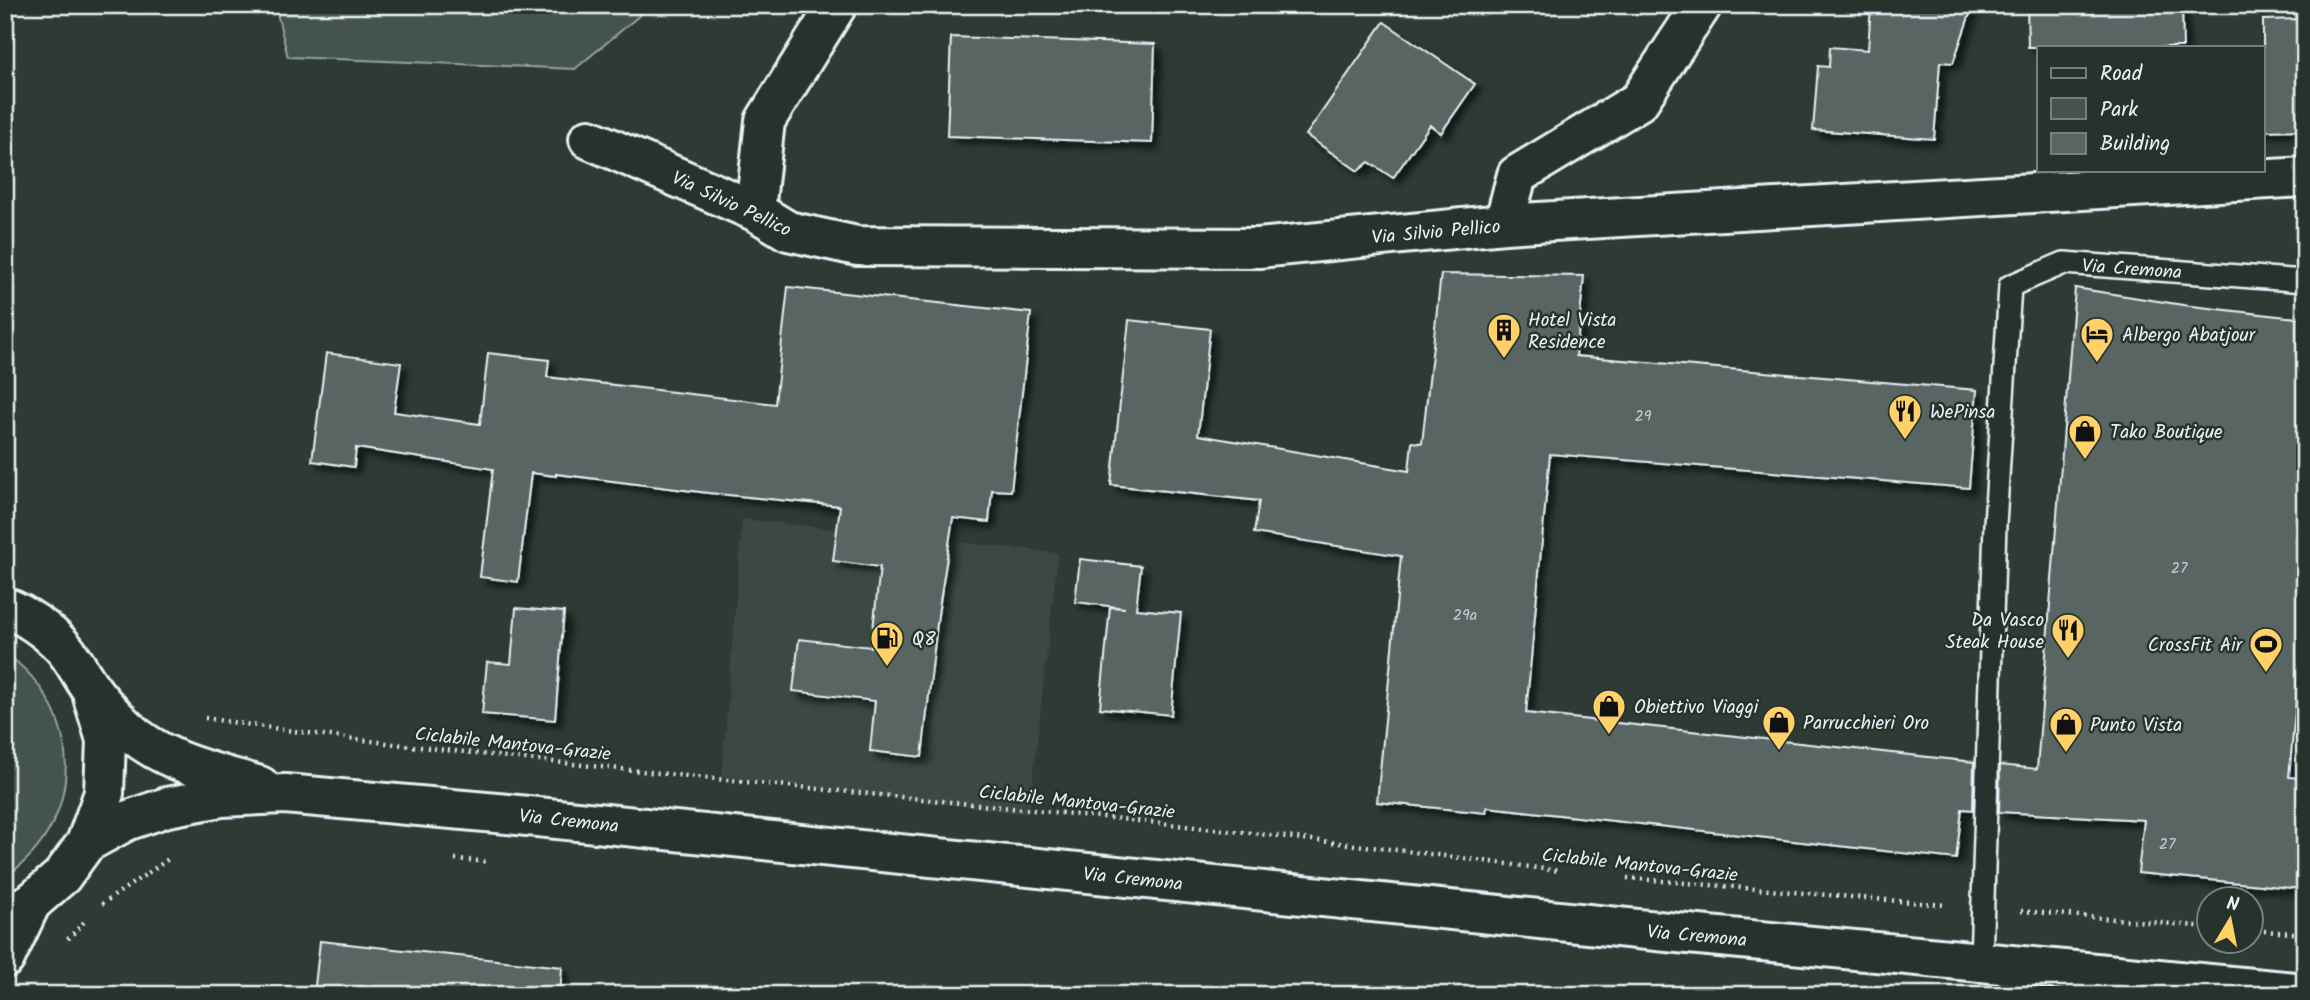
<svg xmlns="http://www.w3.org/2000/svg" width="2310" height="1000" viewBox="0 0 2310 1000" font-family="Kalam,sans-serif">
<style>
.built{fill:#3b4843}
.green{fill:#45524e;stroke:#96a2a3;stroke-width:2}
.building{fill:#596563;stroke:#e8f1f8;stroke-width:2;filter:url(#shadow)}
.lines{fill:none;stroke-linecap:round;stroke-linejoin:round}
.lane-casing{stroke:#e8f1f8;stroke-width:26}
.street-casing{stroke:#e8f1f8;stroke-width:44}
.primary-casing{stroke:#e8f1f8;stroke-width:44}
.path{stroke:#e8f1f8;stroke-width:4.5;stroke-dasharray:2 5;stroke-linecap:butt}
.lane{stroke:#26332d;stroke-width:21}
.street{stroke:#26332d;stroke-width:38}
.primary{stroke:#26332d;stroke-width:38}
.labels{text-anchor:middle;stroke-width:5;stroke-linejoin:round;paint-order:stroke}
.number-label{font-size:16px;fill:#c4ced3}
.street-label{font-size:19px;fill:#e8f1f8;stroke:#26332d}
.poi-label{font-size:19px;fill:#e8f1f8;stroke:#26332d;text-anchor:start}
</style>
<defs>
<filter id="shadow"><feDropShadow dx="6" dy="6" stdDeviation="3.5" flood-color="#0009"/></filter>
</defs>
<rect width="100%" height="100%" fill="#2e3b35"/>
<filter id="ink" filterUnits="userSpaceOnUse"><feTurbulence type="fractalNoise" baseFrequency=".0143" numOctaves="2"/><feDisplacementMap in="SourceGraphic" scale="14" xChannelSelector="R" yChannelSelector="G"/><feConvolveMatrix kernelMatrix="1 2 1 2 8 2 1 2 1" color-interpolation-filters="sRGB"/></filter>
<g filter="url(#ink)">
<!-- built -->
<polygon class="built" points="742,519 1058,553 1029,814 722,777"/>
<!-- green -->
<g class="green">
<polygon points="275,5 652,5 575,69 288,57"/>
<path d="M5,653c80,56 82,169 0,224z"/>
</g>
<!-- building -->
<g class="building">
<polygon points="1871,5 1973,5 1953,63 1940,62 1934,139 1813,130 1818,66 1829,67 1830,47 1868,50"/>
<polygon points="2027,5 2182,5 2183,47 2028,47"/>
<polygon points="2305,19 2305,130 2263,131 2263,20"/>
<polygon points="1384,22 1475,84 1441,133 1430,125 1393,178 1369,162 1358,171 1306,135"/>
<polygon points="951,37 1155,44 1152,143 947,136"/>
<polygon points="1441,274 1584,276 1576,356 1977,390 1969,488 1550,454 1526,713 1974,762 1973,810 1962,809 1956,859 1487,807 1486,813 1377,802 1401,556 1254,533 1259,501 1111,485 1129,320 1210,329 1198,435 1409,471 1412,442 1422,443"/>
<polygon points="788,287 1031,313 1011,491 992,490 989,522 953,518 938,615 922,757 870,751 875,701 793,691 799,639 871,647 880,567 833,561 840,506 708,493 556,474 556,476 531,473 518,582 480,577 493,469 356,448 354,467 312,461 326,353 401,363 394,412 480,424 488,353 549,360 547,377 775,404"/>
<polygon points="2075,288 2183,305 2305,319 2305,603 2289,777 2305,779 2305,853 2301,889 2138,873 2144,820 1999,812 2000,765 2037,769"/>
<polygon points="1080,559 1141,566 1136,609 1181,613 1171,715 1100,708 1110,607 1125,608 1075,602"/>
<polygon points="516,608 564,612 555,720 482,714 487,662 511,664"/>
<polygon points="320,941 562,967 560,995 314,995"/>
</g>
<g class="lines">
<defs>
<polyline id="lane" points="1981,962 1995,524 2010,286 2064,263 2305,281"/>
<g id="street">
<polyline points="589,139 755,211 788,231 857,246 1259,248 1504,224 2305,177"/>
<polyline points="755,211 765,121 837,5"/>
<polyline points="1504,224 1517,175 1639,101 1702,5"/>
<polyline points="5,958 31,903"/>
</g>
<g id="primary">
<path d="M5,607c20,8 42,23 57,39 11,12 18,27 27,40 10,14 23,28 35,40 36,36 89,46 136,60"/>
<polyline points="86,843 126,821 167,807 221,797 285,794 508,814 1657,931 2305,993"/>
<polyline points="5,915 31,903 62,876 86,843 104,793 106,740 93,697"/>
</g>
</defs>
<!-- lane casing -->
<use href="#lane" class="lane-casing"/>
<!-- street casing -->
<use href="#street" class="street-casing"/>
<!-- primary casing -->
<use href="#primary" class="primary-casing"/>
<!-- path -->
<g class="path">
<path d="M205,718c160,25 321,41 482,58 291,29 583,55 872,95"/>
<polyline points="455,859 489,862"/>
<polyline points="1627,878 1946,905"/>
<polyline points="102,904 170,858"/>
<polyline points="2021,911 2208,927"/>
<polyline points="2250,930 2305,934"/>
<polyline points="68,939 86,920"/>
</g>
<!-- lane -->
<use href="#lane" class="lane"/>
<!-- street -->
<use href="#street" class="street"/>
<!-- primary -->
<use href="#primary" class="primary"/>
</g>
</g>
<!-- icons -->
<defs>
<symbol id="building-pin" viewBox="-11 -11 22 30"><path d="M0 17L-7.5 6A9.5 9.5 0 1 1 7.5 6Z" fill="#ffd166" stroke="#26332d"/><path d="M-4-6H4V6H1V3H-1V6H-4ZM-2.5-4.3h1.7v1.8h-1.7ZM.8-4.3h1.7v1.8H.8ZM-2.5-1h1.7V.8h-1.7ZM.8-1h1.7V.8H.8Z" fill="#111"/></symbol>
<symbol id="hotel-pin" viewBox="-11 -11 22 30"><path d="M0 17L-7.5 6A9.5 9.5 0 1 1 7.5 6Z" fill="#ffd166" stroke="#26332d"/><path d="M-6-4.5h1.5V1H6V5H4.5V3h-9V5H-6ZM-4 0a1.8 1.8 0 1 1 3.6 0ZM.5 0V-2.5h3Q6-2.5 6 0Z" fill="#111"/></symbol>
<symbol id="restaurant-pin" viewBox="-11 -11 22 30"><path d="M0 17L-7.5 6A9.5 9.5 0 1 1 7.5 6Z" fill="#ffd166" stroke="#26332d"/><path d="M-5-6h1v4h1v-4h1v4h1v-4h1v5L-1.5 .5V6h-2V.5L-5-1ZM5-6V6H3V1.5H1.5Q1.5-4 5-6Z" fill="#111"/></symbol>
<symbol id="shop-pin" viewBox="-11 -11 22 30"><path d="M0 17L-7.5 6A9.5 9.5 0 1 1 7.5 6Z" fill="#ffd166" stroke="#26332d"/><path d="M-5-2.5h2.3a2.7 3.5 0 0 1 5.4 0H5L5.5 6h-11ZM-1.5-2.5h3a1.5 2.3 0 0 0-3 0Z" fill="#111"/></symbol>
<symbol id="fuel-pin" viewBox="-11 -11 22 30"><path d="M0 17L-7.5 6A9.5 9.5 0 1 1 7.5 6Z" fill="#ffd166" stroke="#26332d"/><path d="M-5.5-6h7V0h2V4h1.3V-2.5L3-4.5l.8-.8L6-3V5H2.5V1h-1V6h-7ZM-4.2-4.7v3.2H.2V-4.7Z" fill="#111"/></symbol>
<symbol id="stadium-pin" viewBox="-11 -11 22 30"><path d="M0 17L-7.5 6A9.5 9.5 0 1 1 7.5 6Z" fill="#ffd166" stroke="#26332d"/><path d="M0-5a6.5 5 0 1 0 0 10a6.5 5 0 1 0 0-10ZM-3.5-1.8h7v3.6h-7Z" fill="#111"/></symbol>
</defs>
<g fill-rule="evenodd">
<use href="#building-pin" x="1485" y="311" width="38" height="52"/>
<use href="#hotel-pin" x="2078" y="315" width="38" height="52"/>
<use href="#restaurant-pin" x="1886" y="392" width="38" height="52"/>
<use href="#shop-pin" x="2066" y="412" width="38" height="52"/>
<use href="#restaurant-pin" x="2049" y="611" width="38" height="52"/>
<use href="#fuel-pin" x="868" y="619" width="38" height="52"/>
<use href="#stadium-pin" x="2247" y="625" width="38" height="52"/>
<use href="#shop-pin" x="1590" y="687" width="38" height="52"/>
<use href="#shop-pin" x="1760" y="703" width="38" height="52"/>
<use href="#shop-pin" x="2047" y="705" width="38" height="52"/>
</g>
<g class="labels">
<!-- number labels -->
<g class="number-label">
<text x="1643" y="421">29</text>
<text x="2179" y="573">27</text>
<text x="1465" y="620">29a</text>
<text x="2167" y="849">27</text>
</g>
<!-- street labels -->
<g class="street-label">
<text transform="translate(732 203) rotate(25)" y="7">Via Silvio Pellico</text>
<text transform="translate(1436 231) rotate(-5)" y="7">Via Silvio Pellico</text>
<text transform="translate(2132 268) rotate(4)" y="7">Via Cremona</text>
<text transform="translate(513 743) rotate(6)" y="7">Ciclabile Mantova-Grazie</text>
<text transform="translate(1077 801) rotate(6)" y="7">Ciclabile Mantova-Grazie</text>
<text transform="translate(569 820) rotate(6)" y="7">Via Cremona</text>
<text transform="translate(1640 864) rotate(6)" y="7">Ciclabile Mantova-Grazie</text>
<text transform="translate(1133 878) rotate(6)" y="7">Via Cremona</text>
<text transform="translate(1697 935) rotate(5)" y="7">Via Cremona</text>
</g>
<!-- poi labels -->
<g class="poi-label">
<text x="1528" y="326">Hotel Vista<tspan x="1528" dy="22">Residence</tspan></text>
<text x="2122" y="341">Albergo Abatjour</text>
<text x="1930" y="418">WePinsa</text>
<text x="2110" y="438">Tako Boutique</text>
<text x="2044" y="626" text-anchor="end">Da Vasco<tspan x="2044" dy="22">Steak House</tspan></text>
<text x="912" y="645">Q8</text>
<text x="2242" y="651" text-anchor="end">CrossFit Air</text>
<text x="1634" y="713">Obiettivo Viaggi</text>
<text x="1803" y="729">Parrucchieri Oro</text>
<text x="2090" y="731">Punto Vista</text>
</g>
</g>
<!-- margin -->
<rect width="2310" height="1000" fill="none" stroke="#26332d" stroke-width="28"/>
<rect x="14" y="14" width="2282" height="972" fill="none" stroke="#e8f1f8" stroke-width="2.5" filter="url(#ink)"/>
<!-- legend -->
<rect x="2037" y="46" width="228" height="126" fill="#26332d" stroke="#747f7e" stroke-width="2"/>
<rect x="2051" y="68" width="35" height="10" fill="#26332d" stroke="#747f7e" stroke-width="2"/>
<text x="2100" y="80" font-size="21" fill="#e8f1f8">Road</text>
<rect x="2051" y="98" width="35" height="21" fill="#45524e" stroke="#747f7e" stroke-width="2"/>
<text x="2100" y="116" font-size="21" fill="#e8f1f8">Park</text>
<rect x="2051" y="133" width="35" height="21" fill="#596563" stroke="#747f7e" stroke-width="2"/>
<text x="2100" y="150" font-size="21" fill="#e8f1f8">Building</text>
<!-- north arrow -->
<g transform="translate(2230 920) rotate(10)"><circle r="33" fill="#26332d" stroke="#747f7e" stroke-width="2"/>
<path d="M0-5L12 26L0 18L-12 26Z" fill="#ffd166"/>
<text y="-10" font-size="19" font-weight="bold" text-anchor="middle" fill="#e8f1f8">N</text>
</g>
</svg>
